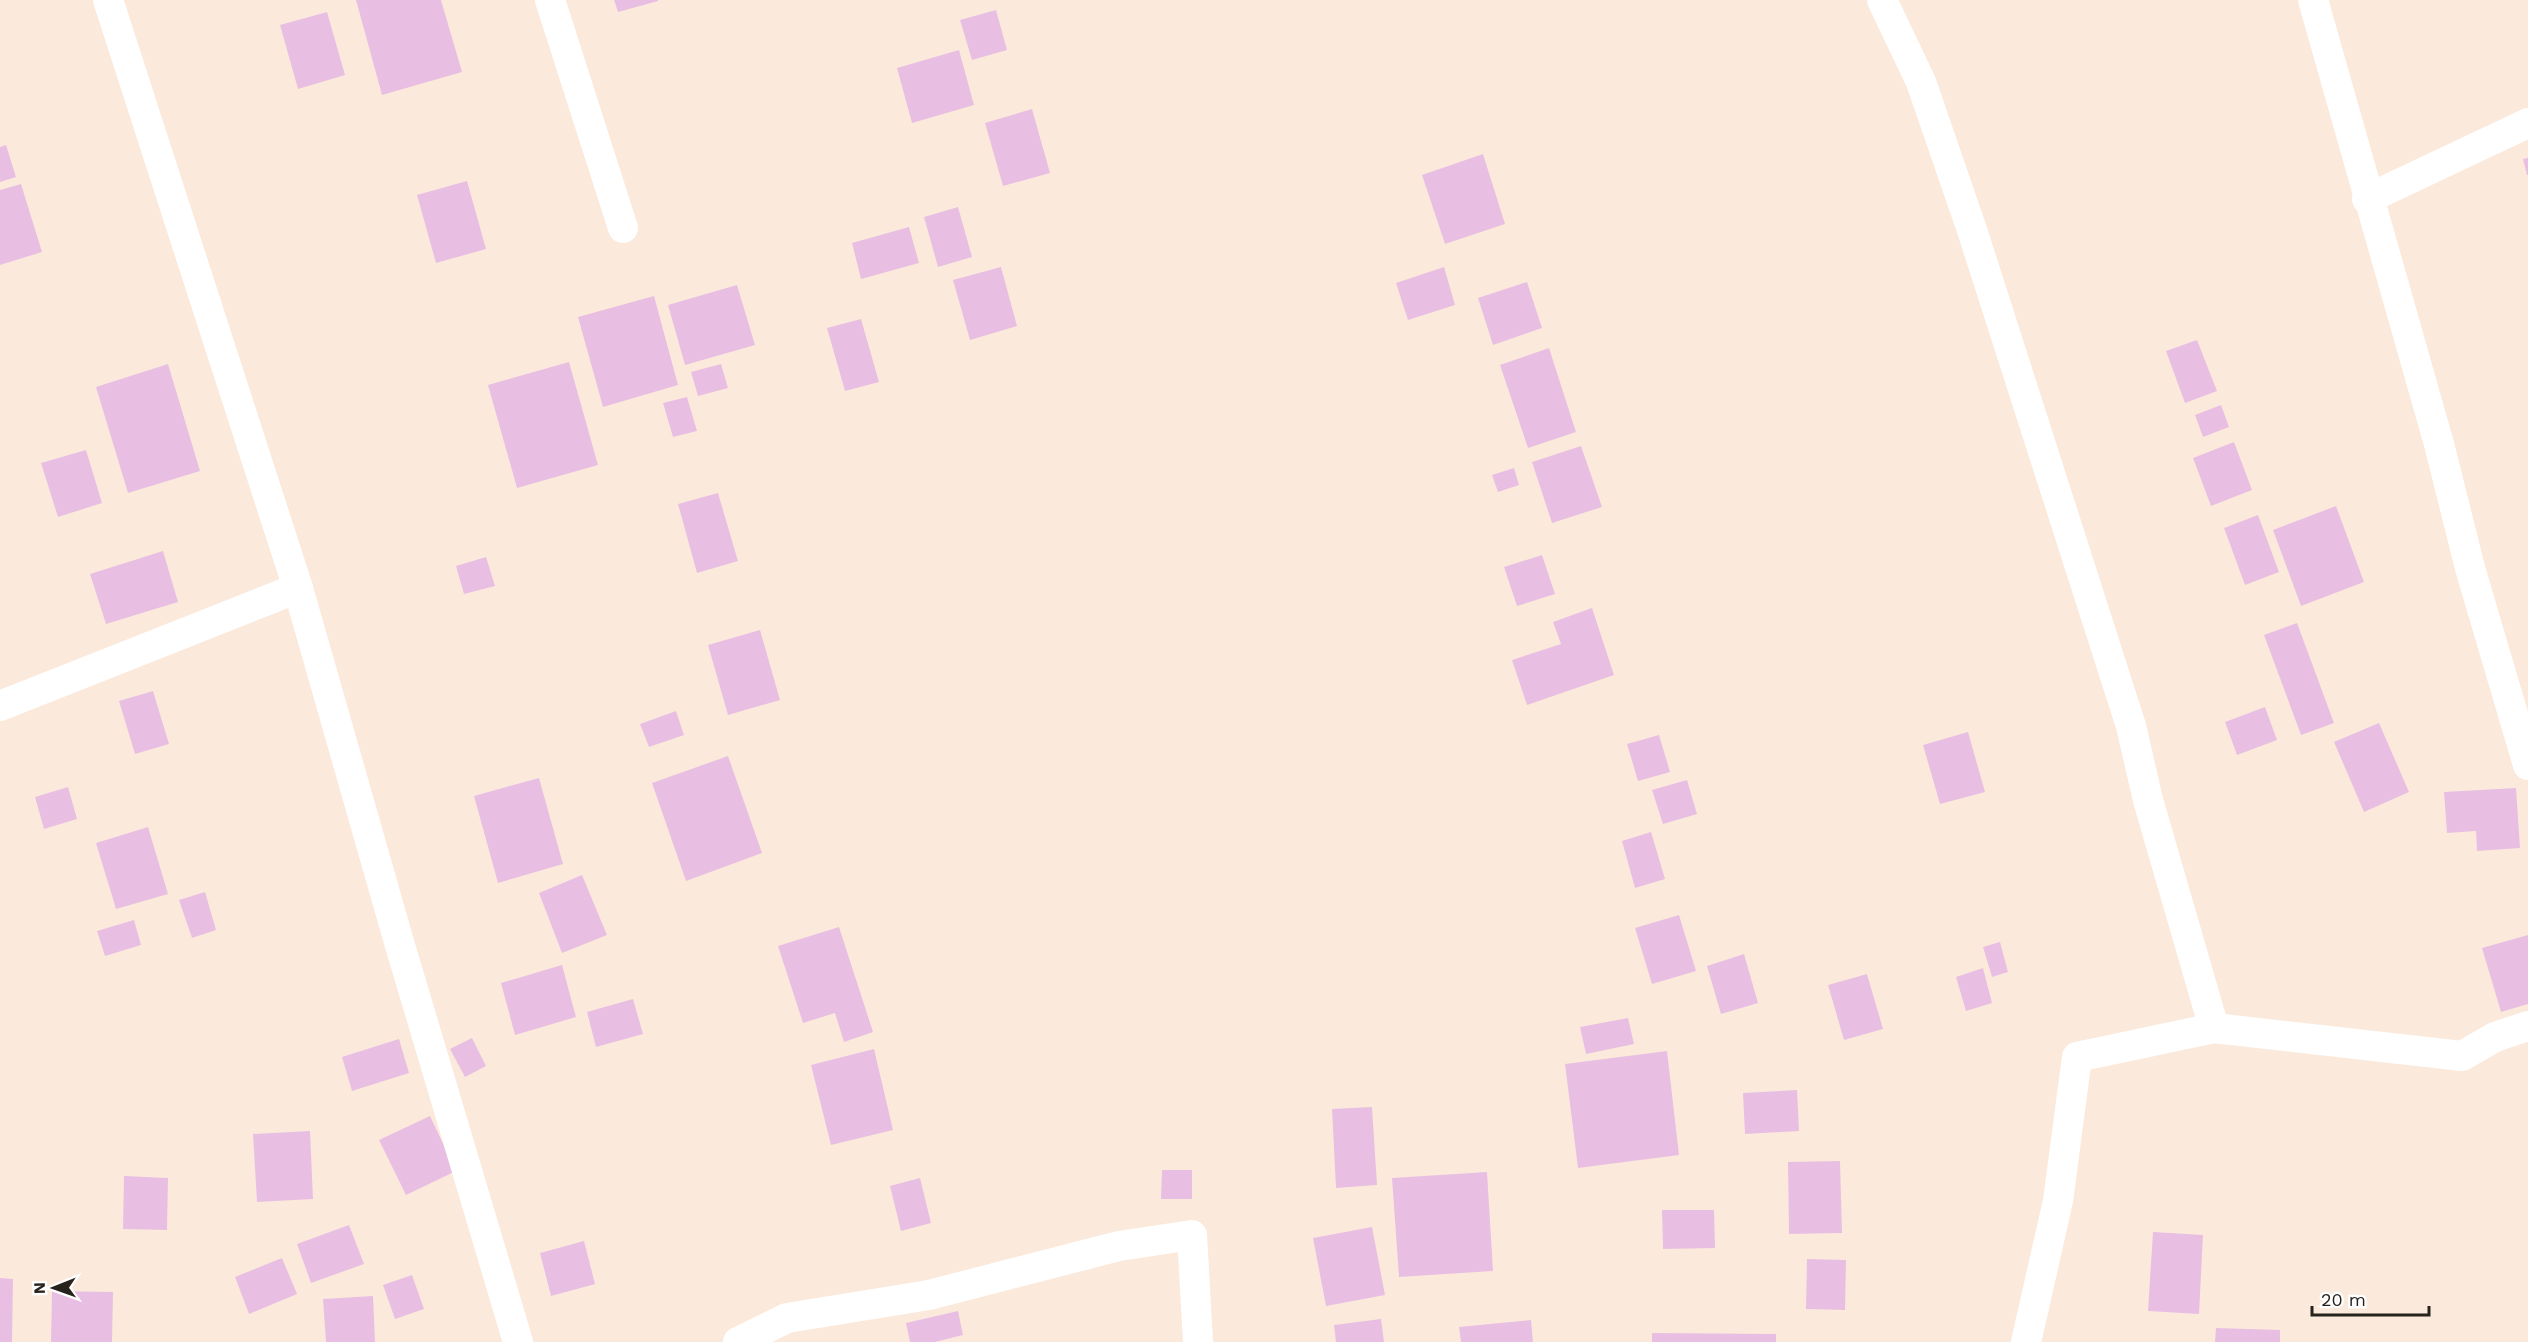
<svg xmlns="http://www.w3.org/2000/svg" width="2528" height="1342" viewBox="0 0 2528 1342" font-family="'Work Sans',sans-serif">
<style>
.building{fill:#e8bfe2}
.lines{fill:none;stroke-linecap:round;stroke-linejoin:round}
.minor{stroke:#fff;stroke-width:30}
</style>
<rect width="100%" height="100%" fill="#fbeadc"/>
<!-- building -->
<g class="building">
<polygon points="356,0 441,0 462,72 382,95"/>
<polygon points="614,0 658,0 658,1 618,12"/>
<polygon points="996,10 1007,50 972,60 960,20"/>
<polygon points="327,12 345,75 298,89 280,25"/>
<polygon points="959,50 974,105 912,123 897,68"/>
<polygon points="1032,109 1050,173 1003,186 985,123"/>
<polygon points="6,145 16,177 0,182 0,147"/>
<polygon points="1483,154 1505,224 1445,244 1422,175"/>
<polygon points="2528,158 2528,175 2527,175 2523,159"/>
<polygon points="467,181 486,249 436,263 417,195"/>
<polygon points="21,184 42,252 0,265 0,190"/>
<polygon points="958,207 972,257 938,267 924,217"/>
<polygon points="909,227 919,263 861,279 852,243"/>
<polygon points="1001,267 1017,326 970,340 953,280"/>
<polygon points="1444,267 1455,305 1408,320 1396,283"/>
<polygon points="1527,282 1542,328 1493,345 1478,298"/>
<polygon points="737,285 755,345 685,365 668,305"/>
<polygon points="654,296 678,385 603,407 578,317"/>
<polygon points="861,319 879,382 845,391 827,328"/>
<polygon points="2197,340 2217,391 2185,403 2166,351"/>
<polygon points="1549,348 1576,432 1528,448 1500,365"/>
<polygon points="569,362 598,465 517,488 488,385"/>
<polygon points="168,364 200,471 128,493 96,387"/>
<polygon points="721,364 728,388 698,396 691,372"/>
<polygon points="687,397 697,431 673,437 663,403"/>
<polygon points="2221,405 2229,427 2203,437 2195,415"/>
<polygon points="2234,442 2252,490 2211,506 2193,458"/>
<polygon points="1581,446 1602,507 1552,523 1532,462"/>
<polygon points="86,450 102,503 58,517 41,463"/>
<polygon points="1514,468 1519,485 1498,492 1492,475"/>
<polygon points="718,493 738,561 697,573 678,504"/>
<polygon points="2336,506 2364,582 2301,606 2273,530"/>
<polygon points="2258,515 2279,572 2245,585 2224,528"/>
<polygon points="163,551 178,602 106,624 90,574"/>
<polygon points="1542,555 1555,594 1517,606 1504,567"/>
<polygon points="486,557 495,586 464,594 456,566"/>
<polygon points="1592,608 1614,675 1527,705 1512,660 1561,644 1553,622"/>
<polygon points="2297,623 2334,723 2301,735 2264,635"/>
<polygon points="760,630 780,700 728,715 708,645"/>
<polygon points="153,691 169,744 135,754 119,701"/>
<polygon points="2265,707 2277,740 2237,755 2225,722"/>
<polygon points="676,711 684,735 649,747 640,724"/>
<polygon points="2379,723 2409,792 2364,812 2334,742"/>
<polygon points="1968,732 1985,792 1940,804 1923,745"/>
<polygon points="1659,735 1670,772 1638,781 1627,744"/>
<polygon points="728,756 762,853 686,881 652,783"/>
<polygon points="539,778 563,864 498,883 474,796"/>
<polygon points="1687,780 1697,814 1663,824 1652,790"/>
<polygon points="68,787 77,819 44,829 35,797"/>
<polygon points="2516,788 2520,848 2477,851 2476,831 2447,833 2444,792"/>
<polygon points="148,827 168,894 116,909 96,843"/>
<polygon points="1651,832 1665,879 1635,888 1622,841"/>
<polygon points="582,875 607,935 562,953 539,893"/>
<polygon points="205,892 216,930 192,938 179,900"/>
<polygon points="1679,915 1696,971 1652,984 1635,928"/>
<polygon points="134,920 141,945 105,956 97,931"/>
<polygon points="839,927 873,1032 844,1042 835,1013 803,1023 778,946"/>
<polygon points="2528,935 2528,1004 2501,1012 2482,948"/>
<polygon points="2000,942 2008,972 1992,977 1983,947"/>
<polygon points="1744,954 1758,1003 1721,1014 1707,966"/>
<polygon points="562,965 576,1017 515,1035 501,983"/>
<polygon points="1983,968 1992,1003 1966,1011 1956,977"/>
<polygon points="1867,974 1883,1029 1844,1040 1828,985"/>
<polygon points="633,999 643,1034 596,1047 587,1012"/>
<polygon points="1628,1018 1634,1044 1586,1054 1580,1027"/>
<polygon points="472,1038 486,1066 465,1077 450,1049"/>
<polygon points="399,1039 409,1073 352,1091 342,1057"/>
<polygon points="874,1049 893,1130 831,1145 811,1065"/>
<polygon points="1667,1051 1679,1155 1578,1168 1565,1064"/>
<polygon points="1797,1090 1799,1131 1745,1134 1743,1093"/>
<polygon points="1372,1107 1377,1185 1336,1188 1332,1109"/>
<polygon points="430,1116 456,1171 406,1195 379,1140"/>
<polygon points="310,1131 313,1199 257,1202 253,1134"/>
<polygon points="1840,1161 1842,1233 1789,1234 1788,1162"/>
<polygon points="1162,1170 1192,1170 1192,1199 1161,1199"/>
<polygon points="1487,1172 1493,1271 1399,1277 1392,1178"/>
<polygon points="124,1176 168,1178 167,1230 123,1229"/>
<polygon points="920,1178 931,1223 901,1231 890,1186"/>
<polygon points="1662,1210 1714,1210 1715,1248 1663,1249"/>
<polygon points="349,1225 364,1264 311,1283 297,1244"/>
<polygon points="1372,1227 1385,1295 1326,1306 1313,1238"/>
<polygon points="2153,1232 2203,1235 2199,1314 2148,1311"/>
<polygon points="584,1241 595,1284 551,1296 540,1253"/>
<polygon points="282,1258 297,1294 249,1314 235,1277"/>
<polygon points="1807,1259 1846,1260 1845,1310 1806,1309"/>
<polygon points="412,1275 424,1309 395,1319 383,1285"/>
<polygon points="0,1278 13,1279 12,1342 0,1342"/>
<polygon points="52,1291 113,1292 112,1342 51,1342"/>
<polygon points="373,1296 375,1342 326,1342 323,1299"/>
<polygon points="958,1311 963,1335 935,1342 910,1342 906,1323"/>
<polygon points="1381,1319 1384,1342 1336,1342 1334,1325"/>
<polygon points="1531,1320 1533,1342 1461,1342 1459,1327"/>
<polygon points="2216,1328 2280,1330 2280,1342 2215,1342"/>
<polygon points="1652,1333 1776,1334 1776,1342 1652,1342"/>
</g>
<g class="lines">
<!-- minor -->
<g class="minor">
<polyline points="108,0 298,588 399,942 518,1342"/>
<polyline points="550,0 623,228"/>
<polyline points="1882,0 1921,82 1972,230 2131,726 2148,800 2214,1028"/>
<polyline points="2313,0 2439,444 2470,568 2528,765"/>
<polyline points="2367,199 2528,123"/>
<polyline points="0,706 298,588"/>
<polyline points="738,1342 787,1318 929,1295 1119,1246 1192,1235 1198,1342"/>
<polyline points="2026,1342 2058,1201 2077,1057 2214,1028 2462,1056 2495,1037 2528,1026"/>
</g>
</g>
<!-- north arrow -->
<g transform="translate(54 1288) rotate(269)" stroke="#ffffff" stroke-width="4.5" paint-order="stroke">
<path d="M0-4.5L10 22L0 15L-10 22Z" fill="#28221d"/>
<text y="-9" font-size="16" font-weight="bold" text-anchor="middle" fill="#28221d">N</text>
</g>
<!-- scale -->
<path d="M2312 1306v9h117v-9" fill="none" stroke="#28221d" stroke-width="3"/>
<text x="2321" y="1306" font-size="18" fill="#28221d" stroke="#ffffff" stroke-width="4.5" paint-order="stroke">20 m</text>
</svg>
